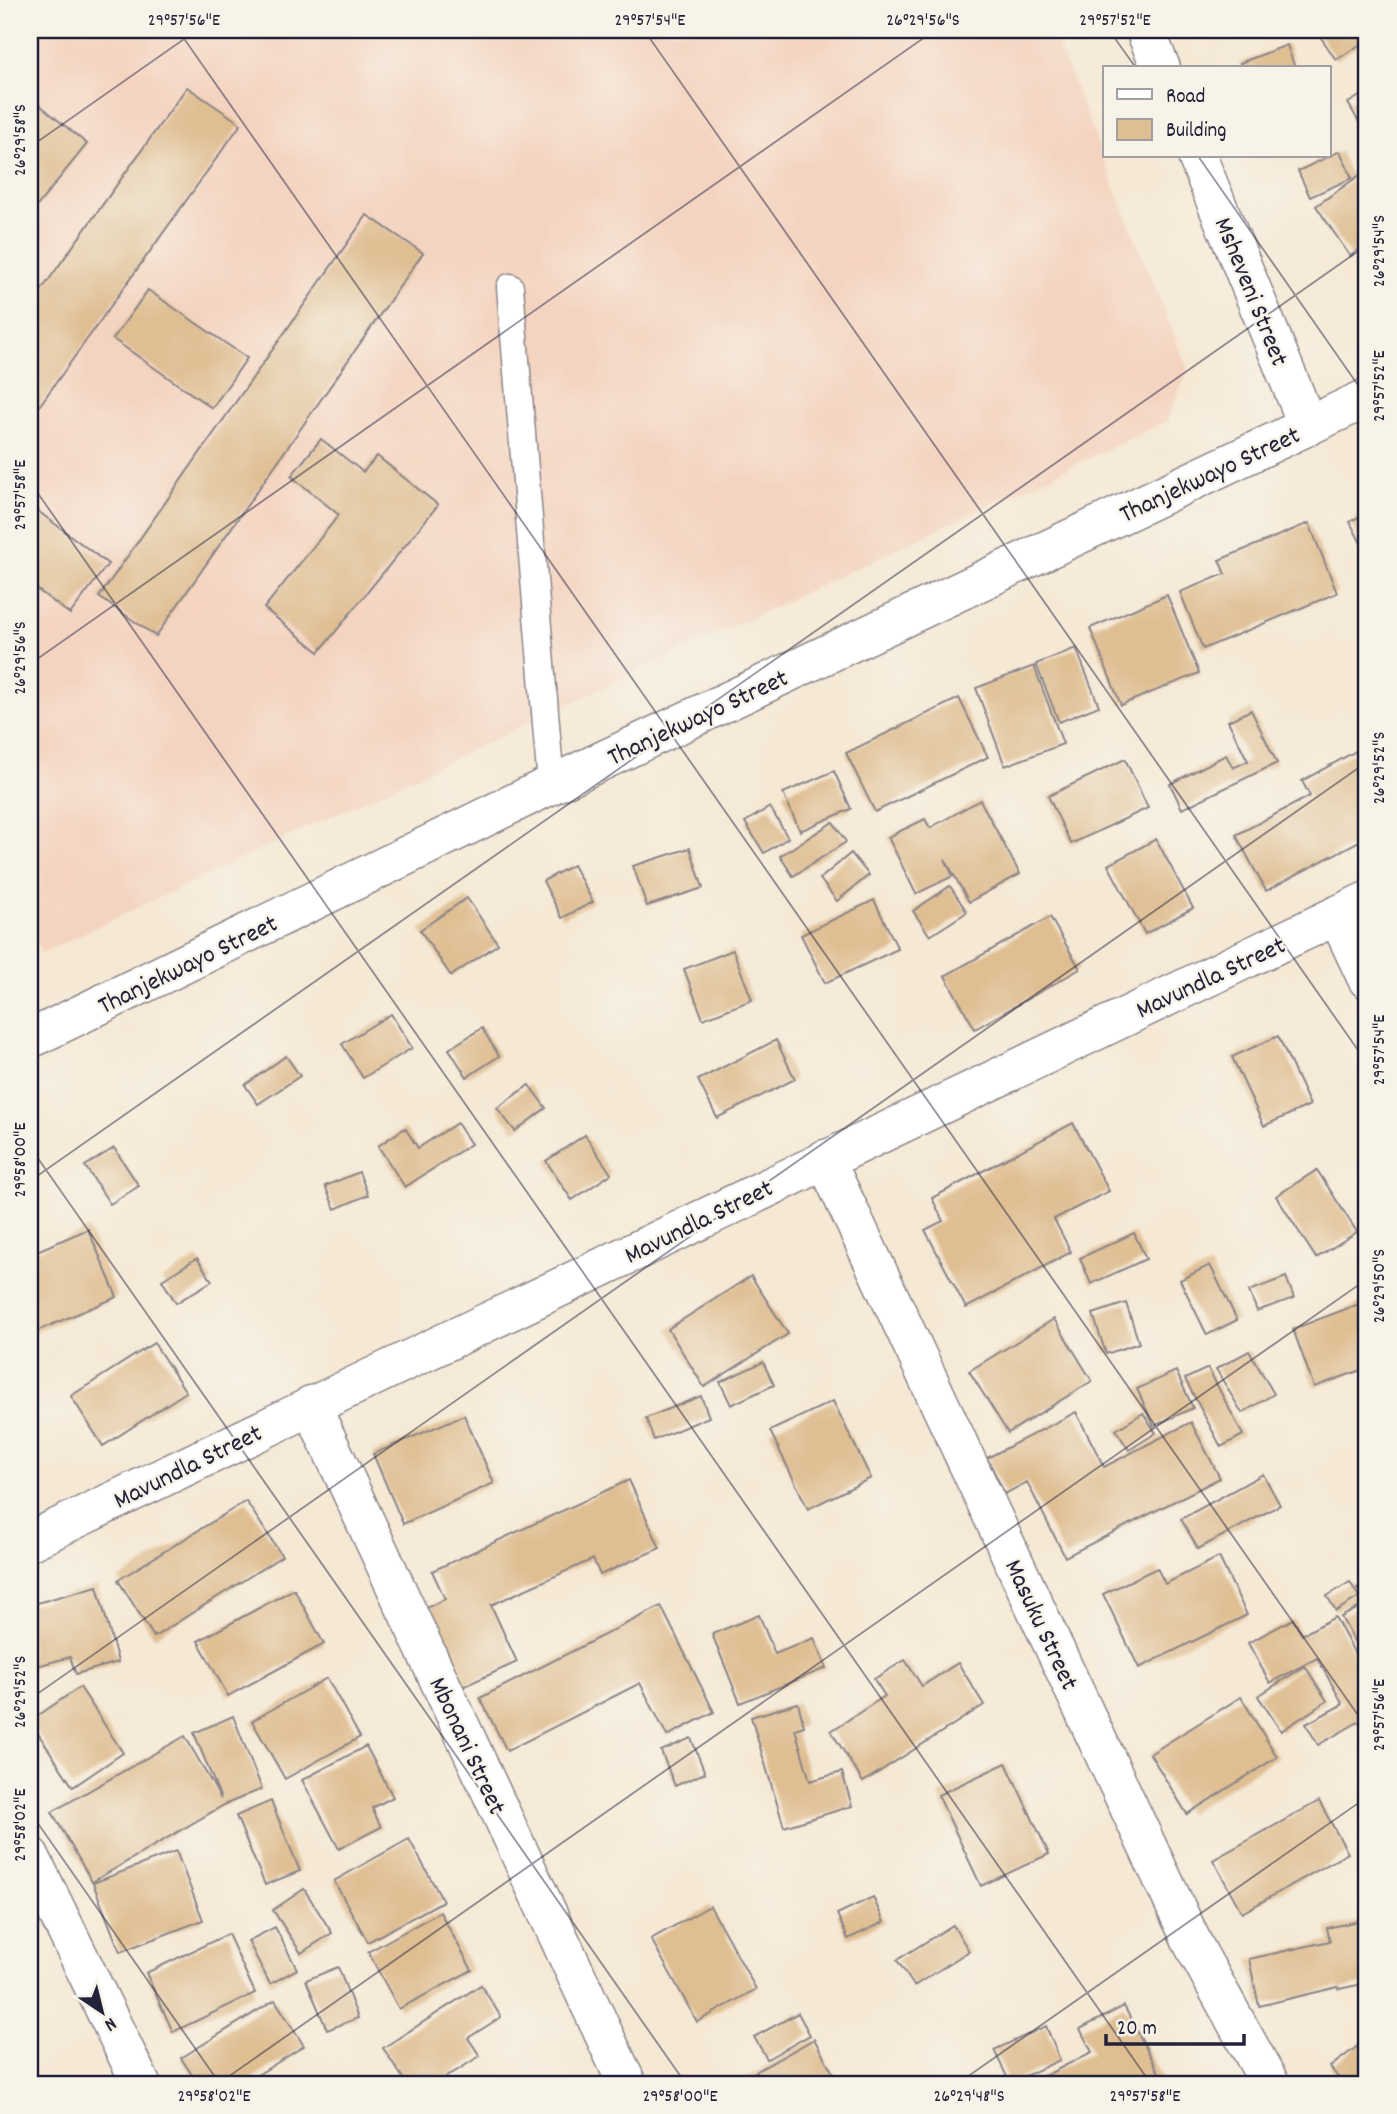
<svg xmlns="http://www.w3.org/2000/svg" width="1397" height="2114" viewBox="0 0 1397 2114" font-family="Dekko,sans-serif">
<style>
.built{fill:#f4d3c0}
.building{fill:#dfbe92}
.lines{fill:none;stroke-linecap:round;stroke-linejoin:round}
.lane-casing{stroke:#8c8588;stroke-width:29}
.street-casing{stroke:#8c8588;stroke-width:41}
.lane{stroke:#fff;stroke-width:26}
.street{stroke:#fff;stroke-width:38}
.ticks{fill:none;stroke:#22223b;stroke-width:2;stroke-opacity:0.45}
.labels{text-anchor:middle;stroke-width:5;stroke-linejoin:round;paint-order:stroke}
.street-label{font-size:26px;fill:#22223b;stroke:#f7f3e8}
.neatline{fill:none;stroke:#22223b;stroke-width:2.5}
.ticks-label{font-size:18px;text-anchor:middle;fill:#22223b}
</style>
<rect width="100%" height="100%" fill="#f7f3e8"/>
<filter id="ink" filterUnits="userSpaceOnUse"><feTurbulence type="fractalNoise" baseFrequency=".0143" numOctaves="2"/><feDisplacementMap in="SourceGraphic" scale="14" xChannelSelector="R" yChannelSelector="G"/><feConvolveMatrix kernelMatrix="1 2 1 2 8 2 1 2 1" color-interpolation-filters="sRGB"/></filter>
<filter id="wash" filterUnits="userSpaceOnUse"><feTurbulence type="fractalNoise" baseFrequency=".00686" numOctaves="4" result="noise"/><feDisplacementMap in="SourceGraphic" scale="28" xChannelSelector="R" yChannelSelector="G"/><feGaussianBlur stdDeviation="1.57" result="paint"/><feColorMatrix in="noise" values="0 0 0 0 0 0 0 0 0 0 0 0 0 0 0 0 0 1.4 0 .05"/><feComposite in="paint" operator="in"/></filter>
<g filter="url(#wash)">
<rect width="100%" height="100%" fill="#f5e8d4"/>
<!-- built -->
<polygon class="built" points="30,30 1052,30 1188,370 1167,421 42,953 30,925"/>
<g id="blocks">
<!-- building -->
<g class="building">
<polygon points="1316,30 1367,30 1367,40 1336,60"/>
<polygon points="1287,45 1295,68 1241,68 1240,63"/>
<polygon points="187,87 241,124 30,419 30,306"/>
<polygon points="1367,92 1367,136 1348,103"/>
<polygon points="30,97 87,144 30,215"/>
<polygon points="1340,151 1352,178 1310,197 1298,171"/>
<polygon points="1367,170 1367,244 1350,256 1316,206"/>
<polygon points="367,215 423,253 156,636 99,597"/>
<polygon points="148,290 247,358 212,408 113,339"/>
<polygon points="321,439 363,472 377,456 438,505 319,652 264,608 339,515 291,476"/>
<polygon points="30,505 108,564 70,614 30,584"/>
<polygon points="1367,512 1367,555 1350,522"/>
<polygon points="1309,523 1337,593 1203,649 1180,592 1225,574 1219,560"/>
<polygon points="1167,595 1199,673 1121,705 1090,628"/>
<polygon points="1076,648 1099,706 1059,722 1036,664"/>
<polygon points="1034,666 1063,744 1005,766 976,688"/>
<polygon points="959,698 988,757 875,812 846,753"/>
<polygon points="1251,710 1277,763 1182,809 1170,784 1226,755 1233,768 1248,761 1228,721"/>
<polygon points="1367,745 1367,837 1266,891 1236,835 1310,796 1302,781"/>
<polygon points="1125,759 1148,808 1071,844 1048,796"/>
<polygon points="834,771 851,809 800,831 783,793"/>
<polygon points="980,800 1020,874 969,902 945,859 953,876 916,894 888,837 925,819 930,828"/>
<polygon points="770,807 788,838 764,853 745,822"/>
<polygon points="833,822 846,842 793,876 780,856"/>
<polygon points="1156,839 1193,908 1145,934 1108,865"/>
<polygon points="690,848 703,888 647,906 633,866"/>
<polygon points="851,853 869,875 837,901 820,879"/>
<polygon points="573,865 593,902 562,918 543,881"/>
<polygon points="950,886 967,912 930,936 913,911"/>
<polygon points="467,898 498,944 451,976 420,930"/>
<polygon points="874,900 898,949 825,983 801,935"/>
<polygon points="1050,917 1080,969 975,1029 945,976"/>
<polygon points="733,950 752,1000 703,1019 684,969"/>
<polygon points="391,1014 412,1048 363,1078 342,1044"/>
<polygon points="482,1028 499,1056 467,1077 449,1049"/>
<polygon points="1278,1036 1310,1105 1264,1126 1232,1057"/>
<polygon points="776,1040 795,1079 717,1118 698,1080"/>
<polygon points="286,1056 300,1076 258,1104 245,1085"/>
<polygon points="529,1085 546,1108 515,1131 497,1108"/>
<polygon points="457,1123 471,1144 405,1187 378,1146 405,1128 418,1148"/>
<polygon points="1073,1123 1109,1191 1054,1219 1071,1252 966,1308 925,1230 943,1221 932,1198"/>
<polygon points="585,1135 611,1174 572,1200 546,1161"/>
<polygon points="114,1148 139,1186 110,1204 85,1166"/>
<polygon points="1317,1170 1357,1232 1316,1258 1276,1196"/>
<polygon points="359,1172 368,1195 335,1209 325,1186"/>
<polygon points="88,1229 117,1297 30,1334 30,1254"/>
<polygon points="1134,1233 1146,1259 1091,1284 1080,1258"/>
<polygon points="197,1258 212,1281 176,1303 162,1280"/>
<polygon points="1210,1265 1237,1320 1207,1335 1180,1280"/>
<polygon points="751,1276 788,1334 704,1387 668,1329"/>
<polygon points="1286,1277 1294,1298 1257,1311 1249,1291"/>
<polygon points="1367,1301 1367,1368 1314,1387 1293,1329"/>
<polygon points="1126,1303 1139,1343 1106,1354 1093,1314"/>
<polygon points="1054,1319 1092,1381 1008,1433 969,1371"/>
<polygon points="154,1343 186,1392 103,1446 71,1396"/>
<polygon points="1249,1351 1274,1394 1242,1413 1216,1369"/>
<polygon points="763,1362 774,1385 731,1405 720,1382"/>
<polygon points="1208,1368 1243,1435 1221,1447 1185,1379"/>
<polygon points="1176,1371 1193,1408 1154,1426 1137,1389"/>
<polygon points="701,1396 709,1417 654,1440 646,1418"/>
<polygon points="833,1401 871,1478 808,1509 770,1431"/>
<polygon points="1076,1412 1104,1467 1191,1422 1220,1478 1065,1557 1027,1482 1005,1494 987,1458"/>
<polygon points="1143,1413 1156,1433 1129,1450 1116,1430"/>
<polygon points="464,1415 494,1483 403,1524 373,1454"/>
<polygon points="1263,1474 1280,1505 1198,1549 1181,1519"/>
<polygon points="629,1480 660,1548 600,1575 593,1559 491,1605 517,1662 456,1690 420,1611 445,1599 432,1571"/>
<polygon points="246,1501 282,1556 154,1637 118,1580"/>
<polygon points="1219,1557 1247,1615 1139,1668 1103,1594 1157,1568 1165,1584"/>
<polygon points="1350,1582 1359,1597 1336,1611 1327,1596"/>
<polygon points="1367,1583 1367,1664 1341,1617 1366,1604 1357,1588"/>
<polygon points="97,1586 118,1662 76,1674 70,1657 30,1668 30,1605"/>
<polygon points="294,1589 324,1644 228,1696 198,1641"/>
<polygon points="661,1606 714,1712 667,1736 640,1683 507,1751 480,1698"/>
<polygon points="759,1615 775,1654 814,1638 826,1668 740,1703 712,1634"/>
<polygon points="1335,1617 1367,1676 1367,1717 1318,1745 1306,1724 1343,1704 1317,1658 1270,1683 1248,1643 1293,1619 1302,1635"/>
<polygon points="905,1660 922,1686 958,1663 984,1705 863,1782 831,1731 885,1696 874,1679"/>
<polygon points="1305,1666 1327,1701 1281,1731 1258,1696"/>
<polygon points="327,1678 360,1737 285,1779 252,1721"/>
<polygon points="80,1687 123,1753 73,1787 30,1721"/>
<polygon points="1241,1697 1277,1757 1187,1814 1150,1754"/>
<polygon points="798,1703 804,1726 795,1729 810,1781 842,1772 852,1806 784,1827 751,1717"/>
<polygon points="233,1716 262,1789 224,1805 92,1882 52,1812 185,1736 221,1799 194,1733"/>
<polygon points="691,1738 705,1773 675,1786 661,1751"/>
<polygon points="366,1746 393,1797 372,1808 381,1827 339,1849 302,1780"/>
<polygon points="1006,1763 1049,1854 981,1886 938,1795"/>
<polygon points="271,1801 300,1871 265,1885 236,1816"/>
<polygon points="1319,1801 1348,1853 1242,1913 1213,1860"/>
<polygon points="409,1839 443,1901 368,1942 334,1881"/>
<polygon points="176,1851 203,1920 120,1952 93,1883"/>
<polygon points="304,1889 332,1933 301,1953 273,1910"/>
<polygon points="873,1897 884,1922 848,1939 837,1914"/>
<polygon points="710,1906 756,1989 697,2022 651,1939"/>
<polygon points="440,1912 472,1970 399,2009 368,1952"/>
<polygon points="1367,1919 1367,1983 1339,1989 1338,1987 1259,2006 1249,1959 1330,1941 1327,1928"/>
<polygon points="953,1925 969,1951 914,1986 897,1960"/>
<polygon points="275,1927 297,1969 270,1984 248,1941"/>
<polygon points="228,1934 255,1993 173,2032 146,1973"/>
<polygon points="338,1967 358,2018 327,2030 306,1980"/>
<polygon points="481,1985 501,2017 468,2038 480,2056 435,2084 407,2084 383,2048"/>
<polygon points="275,2000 304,2046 243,2084 198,2084 181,2058"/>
<polygon points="1124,2006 1165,2084 1029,2084 1092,2052 1080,2029"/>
<polygon points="798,2013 810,2035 767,2059 754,2037"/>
<polygon points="1046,2026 1060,2060 1010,2083 994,2050"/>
<polygon points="814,2039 839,2084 734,2084"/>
<polygon points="1367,2039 1367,2084 1343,2084 1330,2067"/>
</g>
</g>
</g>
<g filter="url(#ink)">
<use href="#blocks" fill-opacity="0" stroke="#8c8588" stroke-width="2"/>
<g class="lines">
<defs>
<polyline id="lane" points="510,287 551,785"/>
<g id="street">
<polyline points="1145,30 1161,68"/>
<polyline points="1197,156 1308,426"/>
<polyline points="1337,915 1367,979"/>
<polyline points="30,1039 551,785 1367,398"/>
<polyline points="825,1159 1194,1946 1270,2084"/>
<polyline points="311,1405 627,2084"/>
<polyline points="30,1541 1367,901"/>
<polyline points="30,1856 141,2084"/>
</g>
</defs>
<!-- lane casing -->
<use href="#lane" class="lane-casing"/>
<!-- street casing -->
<use href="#street" class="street-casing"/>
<!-- lane -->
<use href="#lane" class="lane"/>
<!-- street -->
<use href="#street" class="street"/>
</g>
</g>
<!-- ticks -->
<path class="ticks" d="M178,30l1189,1698M644,30l723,1033M1109,30l27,38M30,147l167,-117M1198,156l169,242M30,482l1121,1602M30,664l905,-634M30,1147l656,937M30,1181l1337,-936M30,1699l1337,-937M30,1812l190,272M218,2084l1149,-805M957,2084l410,-287"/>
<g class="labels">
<!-- street labels -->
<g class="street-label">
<text transform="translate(1253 291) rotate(68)" y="9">Msheveni Street</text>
<text transform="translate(1209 473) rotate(-25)" y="9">Thanjekwayo Street</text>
<text transform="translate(697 716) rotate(-25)" y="9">Thanjekwayo Street</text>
<text transform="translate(187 963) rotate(-26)" y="9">Thanjekwayo Street</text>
<text transform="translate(1210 976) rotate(-25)" y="9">Mavundla Street</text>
<text transform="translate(698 1220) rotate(-26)" y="9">Mavundla Street</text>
<text transform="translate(187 1465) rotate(-26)" y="9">Mavundla Street</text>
<text transform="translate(1043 1624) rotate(65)" y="9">Masuku Street</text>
<text transform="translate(469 1745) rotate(65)" y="9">Mbonani Street</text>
</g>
</g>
<!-- margin -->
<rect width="1397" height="2114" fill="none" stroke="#f7f3e8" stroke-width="77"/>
<!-- legend -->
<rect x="1103" y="66" width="228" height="91" fill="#f7f3e8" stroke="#a29fa3" stroke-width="2"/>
<rect x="1117" y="89" width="35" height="10" fill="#ffffff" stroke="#a29fa3" stroke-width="2"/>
<text x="1166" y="102" font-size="21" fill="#22223b">Road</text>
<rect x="1117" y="119" width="35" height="21" fill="#dfbe92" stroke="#a29fa3" stroke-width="2"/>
<text x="1166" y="136" font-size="21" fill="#22223b">Building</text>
<!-- north arrow -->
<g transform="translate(102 2012) rotate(145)" stroke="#f7f3e8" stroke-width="5" paint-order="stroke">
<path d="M0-5L12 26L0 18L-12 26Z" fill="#22223b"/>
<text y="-10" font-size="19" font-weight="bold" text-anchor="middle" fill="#22223b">N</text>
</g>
<!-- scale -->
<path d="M1106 2034v10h138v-10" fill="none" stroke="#22223b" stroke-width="3.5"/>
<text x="1117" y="2034" font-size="21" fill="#22223b" stroke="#f7f3e8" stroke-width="5" paint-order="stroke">20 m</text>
<rect x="38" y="38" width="1320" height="2038" class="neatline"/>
<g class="ticks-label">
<text x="184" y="25">29°57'56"E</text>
<text x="650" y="25">29°57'54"E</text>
<text x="923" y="25">26°29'56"S</text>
<text x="1115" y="25">29°57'52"E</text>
<text transform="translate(19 140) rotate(-90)" y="6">26°29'58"S</text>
<text transform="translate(1378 251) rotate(-90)" y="6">26°29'54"S</text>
<text transform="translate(1378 386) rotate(-90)" y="6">29°57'52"E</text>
<text transform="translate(19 495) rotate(-90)" y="6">29°57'58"E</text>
<text transform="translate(19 658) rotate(-90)" y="6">26°29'56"S</text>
<text transform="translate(1378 768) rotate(-90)" y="6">26°29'52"S</text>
<text transform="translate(1378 1050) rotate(-90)" y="6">29°57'54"E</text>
<text transform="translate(19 1160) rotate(-90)" y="6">29°58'00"E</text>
<text transform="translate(1378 1286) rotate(-90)" y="6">26°29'50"S</text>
<text transform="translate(19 1692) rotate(-90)" y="6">26°29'52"S</text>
<text transform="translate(1378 1715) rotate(-90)" y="6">29°57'56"E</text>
<text transform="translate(19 1825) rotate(-90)" y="6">29°58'02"E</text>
<text x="214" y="2101">29°58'02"E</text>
<text x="680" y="2101">29°58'00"E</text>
<text x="969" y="2101">26°29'48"S</text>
<text x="1145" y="2101">29°57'58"E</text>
</g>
</svg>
